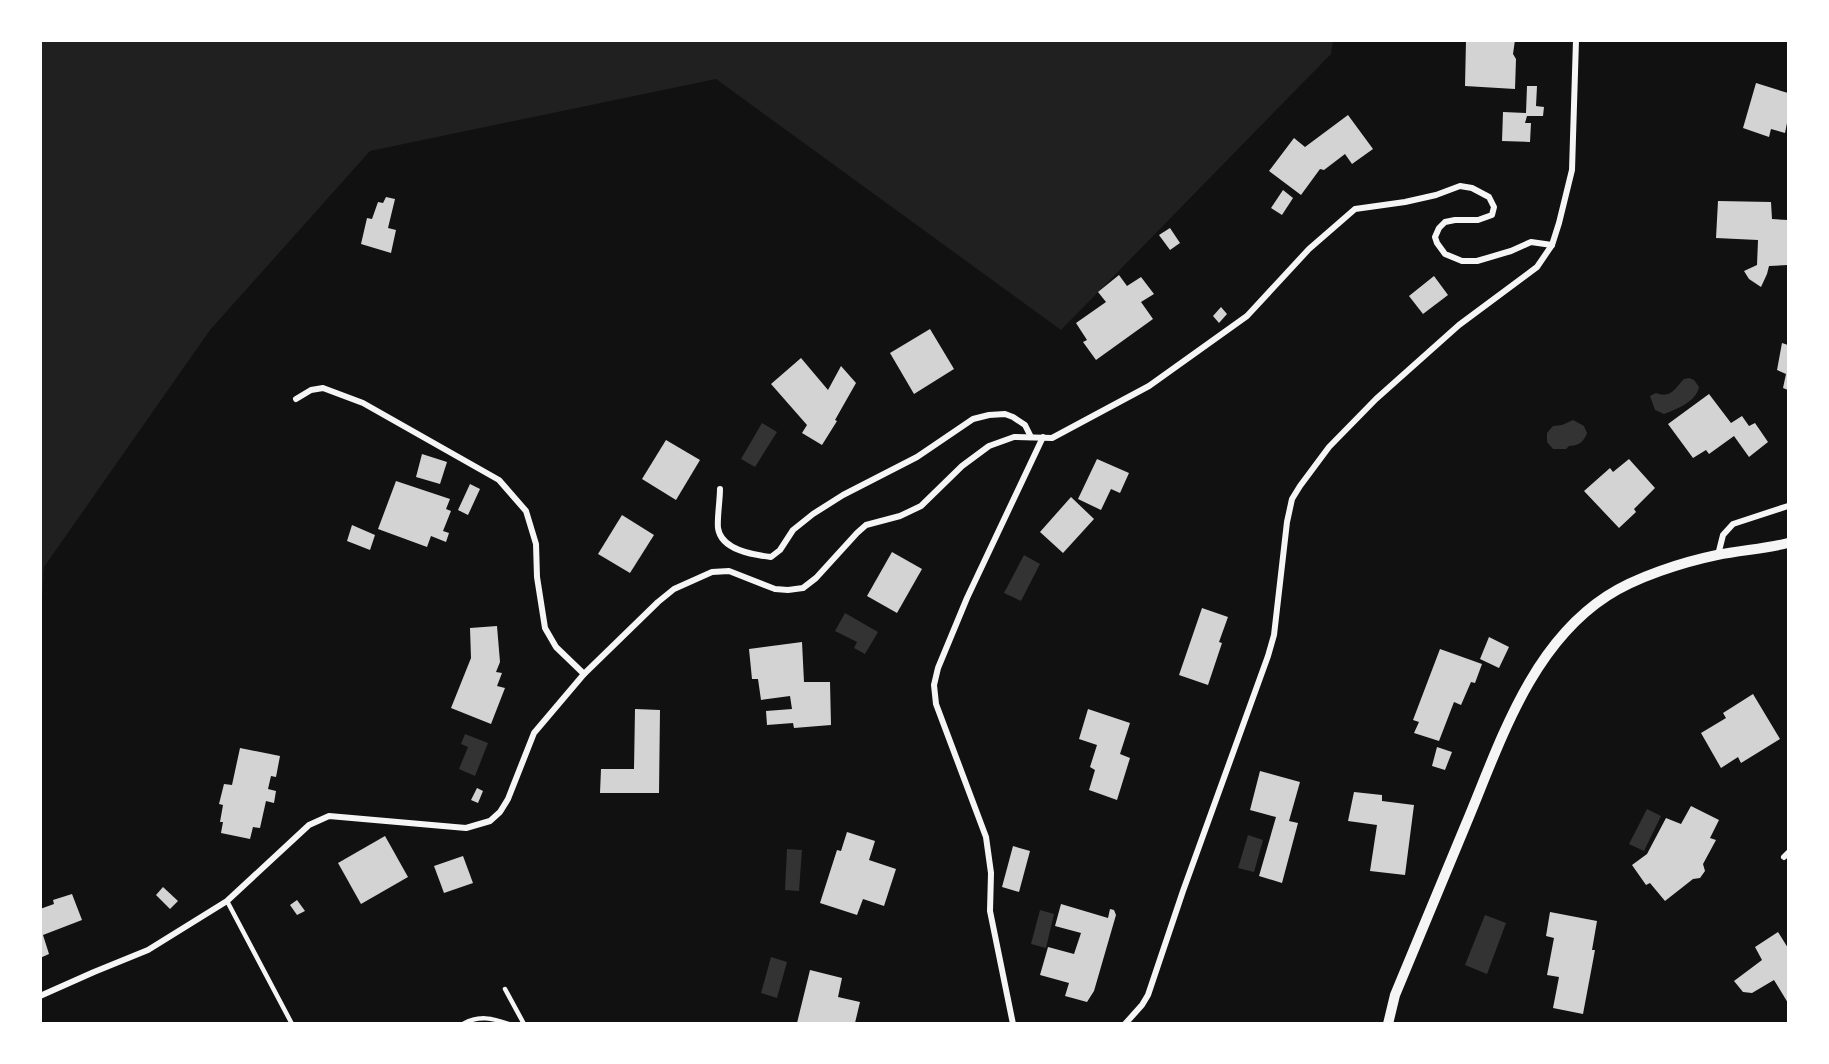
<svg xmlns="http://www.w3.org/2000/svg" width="1829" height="1064" viewBox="0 0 1829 1064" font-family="'Libre Baskerville',serif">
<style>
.green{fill:#202020}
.water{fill:#333}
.building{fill:#d3d3d3}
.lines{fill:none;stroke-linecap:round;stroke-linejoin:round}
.service{stroke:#f5f5f5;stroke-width:4.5}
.minor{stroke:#f5f5f5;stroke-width:6}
.tertiary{stroke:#f5f5f5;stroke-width:10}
</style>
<rect width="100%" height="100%" fill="#111"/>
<!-- green -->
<polygon class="green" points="41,41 1333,41 1331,54 1061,330 716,79 370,151 210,330 44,567 41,615"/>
<!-- water -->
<g class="water">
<path d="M1689,378l5,2 5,7c-3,15 -22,22 -35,27l-9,-4 -5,-14 6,-3c15,6 19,-5 28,-14z"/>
<path d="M1573,420l11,6 3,7c-3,9 -9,13 -18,13l-3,3h-13l-6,-7v-9l6,-7 9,-1z"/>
<polygon points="762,423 777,432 755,467 741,459"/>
<polygon points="1024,555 1040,564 1021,601 1004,593"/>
<polygon points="845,613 878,632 865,654 854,648 857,642 835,631"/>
<polygon points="465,734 488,743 475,776 459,769 468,747 461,744"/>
<polygon points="1647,809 1661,816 1644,851 1629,844"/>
<polygon points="1248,835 1263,840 1254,872 1238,868"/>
<polygon points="787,849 802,850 799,891 785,890"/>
<polygon points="1040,910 1054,914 1046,948 1031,944"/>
<polygon points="1485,915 1506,923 1487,974 1465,965"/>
<polygon points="771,957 787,962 777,998 761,993"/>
</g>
<!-- building -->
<g class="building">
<polygon points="1466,40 1515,40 1513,54 1516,59 1515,89 1465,86"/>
<polygon points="1756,83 1788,93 1788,118 1785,133 1771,129 1769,137 1743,128"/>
<polygon points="1527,86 1537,86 1536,106 1544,107 1543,116 1527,116 1525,123 1531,123 1530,142 1502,141 1503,112 1526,113"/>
<polygon points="1348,115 1373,149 1352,164 1345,154 1324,170 1320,169 1301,195 1269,171 1294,138 1305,147"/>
<polygon points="1283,190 1293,198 1282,215 1271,208"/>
<polygon points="386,197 395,199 388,228 396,230 391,253 361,244 367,218 372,219 378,202 383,203"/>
<polygon points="1718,201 1771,202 1772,219 1788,220 1788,265 1769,266 1767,274 1761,287 1749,279 1744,271 1757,265 1758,240 1716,238"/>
<polygon points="1170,228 1180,243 1170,250 1159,235"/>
<polygon points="1119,275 1127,286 1141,277 1154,294 1141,302 1153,319 1096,360 1083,342 1087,340 1076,323 1106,302 1098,292"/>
<polygon points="1434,276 1448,295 1423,314 1409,296"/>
<polygon points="1221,307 1227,314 1219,323 1213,316"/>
<polygon points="930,329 954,369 914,394 890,353"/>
<polygon points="1782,343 1788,345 1788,390 1783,388 1786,374 1777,370"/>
<polygon points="801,358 828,390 841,366 856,383 835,420 837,421 822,445 802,433 807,425 771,384"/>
<polygon points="1709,394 1731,423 1742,416 1749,426 1755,423 1768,442 1749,457 1734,436 1709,454 1706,450 1693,458 1668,424"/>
<polygon points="666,440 700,460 676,500 642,479"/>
<polygon points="422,454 447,462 440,484 416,477"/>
<polygon points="1097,459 1129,473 1120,493 1111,489 1101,510 1078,499"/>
<polygon points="1629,459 1655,488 1634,509 1636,512 1619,528 1584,491 1610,468 1613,472"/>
<polygon points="396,481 450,499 446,509 451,511 443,531 449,533 446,542 431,536 427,547 378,529"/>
<polygon points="470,484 480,489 468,515 458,510"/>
<polygon points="1071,497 1094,519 1063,553 1040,532"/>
<polygon points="622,515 654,535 630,573 598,554"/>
<polygon points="352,525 375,535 370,550 347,541"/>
<polygon points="892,552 922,569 897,613 867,596"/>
<polygon points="1202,608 1228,617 1219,642 1222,643 1208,685 1179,675"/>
<polygon points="497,626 500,662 496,672 502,673 497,686 505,688 491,724 451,708 471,658 470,628"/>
<polygon points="1489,637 1509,647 1499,668 1480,659"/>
<polygon points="802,642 804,682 830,682 831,725 794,728 793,723 767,725 766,711 792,709 790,696 761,700 758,679 752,679 749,649"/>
<polygon points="1440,649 1482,664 1475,683 1471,682 1461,705 1454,702 1439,741 1414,733 1419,722 1413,720"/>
<polygon points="1753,694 1780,739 1741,763 1738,757 1721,768 1701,733 1726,718 1723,713"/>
<polygon points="635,709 660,710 659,793 600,793 601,769 634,769"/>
<polygon points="1088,709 1130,723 1120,754 1130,758 1117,800 1089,790 1095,770 1090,767 1097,745 1079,739"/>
<polygon points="1437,747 1452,752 1445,770 1432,766"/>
<polygon points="240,748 280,756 276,777 271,776 268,789 276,791 274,803 266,801 260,828 253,827 250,839 221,833 223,822 220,822 223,805 219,804 224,784 232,785"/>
<polygon points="1260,771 1300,782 1289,821 1298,823 1282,883 1259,876 1276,817 1250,810"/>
<polygon points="477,788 483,791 478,803 471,800"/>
<polygon points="1354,792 1382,795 1382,801 1414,805 1405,875 1370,871 1377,825 1348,821"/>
<polygon points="1691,806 1719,820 1710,838 1716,840 1703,864 1705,871 1700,878 1693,879 1665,901 1650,883 1646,885 1632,865 1647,854 1666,818 1681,824"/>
<polygon points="847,832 875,841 869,860 896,869 884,906 863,899 857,915 820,903 837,850 841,851"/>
<polygon points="385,836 408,877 361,904 338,863"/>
<polygon points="1013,846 1030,851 1019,892 1002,887"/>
<polygon points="463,856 473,883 444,893 434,866"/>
<polygon points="163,887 178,901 170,909 156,895"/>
<polygon points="72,894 82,920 43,935 49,954 40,958 40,909 54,904 53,900"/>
<polygon points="297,900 305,911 297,915 290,905"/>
<polygon points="1061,904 1108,918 1110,909 1114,910 1116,915 1094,991 1087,1002 1065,996 1069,983 1040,975 1048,947 1074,954 1081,933 1055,926"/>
<polygon points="1550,912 1597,921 1592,950 1595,950 1583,1014 1553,1008 1559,977 1547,975 1554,938 1546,936"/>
<polygon points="1778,932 1788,948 1788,1003 1774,980 1752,993 1743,992 1734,981 1762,960 1755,947"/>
<polygon points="810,970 842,978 838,997 860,1002 855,1023 797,1023"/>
</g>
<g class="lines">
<!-- service -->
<g class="service">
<polyline points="227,901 292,1024"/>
<polyline points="505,989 524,1024"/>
<path d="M463,1024c16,-9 29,-6 46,0"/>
</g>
<!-- minor -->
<g class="minor">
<polyline points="296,399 311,390 323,388 363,403 499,480 526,511 536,544 537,577 545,628 556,647 584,674"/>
<path d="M720,489c0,11 -3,29 -2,39 3,22 35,27 53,29l9,-7 13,-20 20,-16 30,-19 74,-38 56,-38 16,-4 16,-1 8,3 12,8 6,12"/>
<polyline points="1718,555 1723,535 1733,524 1788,506"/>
<polyline points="1784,857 1788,853"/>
<polyline points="40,996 94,972 148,950 227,901 309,825 329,816 466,828 490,821 500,812 508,799 534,733 584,674 658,602 674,589 712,572 729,571 775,589 788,590 803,588 816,578 857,533 866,525 900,516 921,506 962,466 989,446 1014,437 1052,438 1149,386 1247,316 1309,249 1355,209 1405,202 1436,195 1460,186 1472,188 1489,197 1494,207 1492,215 1478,220 1455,220 1445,222 1439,228 1435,237 1437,243 1445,254 1462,261 1477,261 1511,251 1531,242 1552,245"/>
<polyline points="1013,1024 990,911 991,873 986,837 936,704 934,685 938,668 967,598 1043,437"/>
<polyline points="1125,1024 1142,1005 1148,995 1183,891 1268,656 1274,635 1287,522 1292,499 1300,486 1329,447 1376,399 1459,325 1537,267 1552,245 1559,223 1572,170 1576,40"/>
</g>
<!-- tertiary -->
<path class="tertiary" d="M1388,1024l7,-29c24,-57 47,-114 71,-171 34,-81 64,-178 141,-228 29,-19 76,-34 110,-41 24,-5 48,-6 71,-12"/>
</g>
<!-- border -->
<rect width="1829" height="1064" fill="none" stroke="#ffffff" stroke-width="84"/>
</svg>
